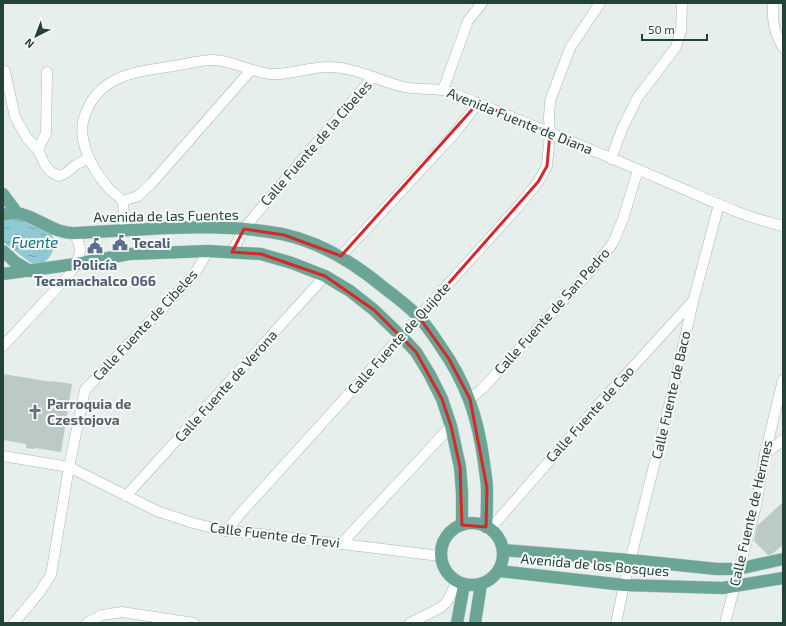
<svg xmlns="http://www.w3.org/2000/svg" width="786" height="626" viewBox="0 0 786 626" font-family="'Exo 2',sans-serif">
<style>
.water{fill:url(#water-ripples)}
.building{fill:#bbcac4}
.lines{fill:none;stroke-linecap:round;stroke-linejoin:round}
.minor-casing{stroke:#a8b8b2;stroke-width:11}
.major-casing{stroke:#c2cac8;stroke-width:13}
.minor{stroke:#fff;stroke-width:10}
.major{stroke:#6aa596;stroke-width:12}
.marked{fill:none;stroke:#d62828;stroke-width:3;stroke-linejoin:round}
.labels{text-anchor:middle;stroke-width:4;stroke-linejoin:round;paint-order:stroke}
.street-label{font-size:14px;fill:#24423a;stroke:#f7fbf9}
.service-label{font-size:14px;font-weight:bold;fill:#4e5e75;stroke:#f7fbf9;text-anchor:start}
.worship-label{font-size:14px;font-weight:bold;fill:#5b616d;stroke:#f7fbf9;text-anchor:start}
.water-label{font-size:15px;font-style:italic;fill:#1c6f80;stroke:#f7fbf9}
</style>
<defs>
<pattern id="water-ripples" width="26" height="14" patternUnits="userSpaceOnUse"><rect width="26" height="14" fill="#8ec9d4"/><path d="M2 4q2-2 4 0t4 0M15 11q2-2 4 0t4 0" fill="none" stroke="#74a5ad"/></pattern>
</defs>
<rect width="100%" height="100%" fill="#e6efeb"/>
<!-- water -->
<path class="water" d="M18,214c8,4 25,12 31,17 11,12 3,26 -7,33l-11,-1 -28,-21v-25z"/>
<!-- building -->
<g class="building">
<polygon points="3,374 52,382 52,381 72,384 61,452 35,448 34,449 26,448 26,444 3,440"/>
<polygon points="783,502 783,545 772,554 768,555 754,541 757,526"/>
</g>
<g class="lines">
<defs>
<g id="minor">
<path d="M773,3c-1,19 1,28 10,45"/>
<polyline points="5,71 15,117 27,138 38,150 45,165 51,172 59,176 66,173 77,164 89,158"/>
<polyline points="443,90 468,21 482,3"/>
<polyline points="38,150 46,133 47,72"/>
<polyline points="611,159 622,129 638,97 676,47 681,31 682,3"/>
<polyline points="123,201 138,196 151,184 251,70"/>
<path d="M125,230l-2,-29c-5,-5 -13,-10 -17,-16 -14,-17 -29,-45 -22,-67 13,-43 51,-46 90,-52 13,-2 27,-6 39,-6 20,0 38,13 59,14 20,1 39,-8 59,-7 27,1 47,14 73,20 13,3 26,1 39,3 5,1 10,3 14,5 71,28 140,57 210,87 38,16 76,35 116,44"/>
<polyline points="232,252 244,229 256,214 373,77"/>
<polyline points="341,256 454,134 478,103"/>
<polyline points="3,346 69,275 79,257 80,249 78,241 74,234"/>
<polyline points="470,399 482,389 521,347 594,267 613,243 623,219 638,170"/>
<polyline points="765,454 783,440"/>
<polyline points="3,456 69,467 157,511 193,523 226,531 261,534 440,556"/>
<polyline points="126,496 325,276"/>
<polyline points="490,529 599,404 692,302"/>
<polyline points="226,531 240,514 517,208 538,182 547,166 550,133 549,118 550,101 570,48 600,3"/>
<polyline points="341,544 451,426"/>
<polyline points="14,623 39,593 51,575 69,467 85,390 194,275 208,251"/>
<polyline points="87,623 102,615 122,612 194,623"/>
<polyline points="410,623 440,608 446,603 457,582"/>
<polyline points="616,623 624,585 673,390 693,302 719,204"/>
<polyline points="725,623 756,506 765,454 783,380"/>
</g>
<g id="major">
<polyline points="3,194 17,213"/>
<path d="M3,215c4,-1 9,-2 13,-2 20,2 38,22 61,20 68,-3 137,-12 205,1 38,8 71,28 101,53 12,9 25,19 36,30 7,8 14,18 20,27 27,38 39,73 45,119 1,9 3,18 3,27 0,12 0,24 -1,37"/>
<polyline points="3,251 15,262 30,271"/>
<polyline points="3,274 76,264 129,254 208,251 261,254 292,263 325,276 350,291 374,310 401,336 416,352 430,375 442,399 451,426 460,467 462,492 462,525"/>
<circle cx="472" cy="554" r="31"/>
<polyline points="503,550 630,560 717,569 738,569 783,559"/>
<polyline points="499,571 624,585 723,588 783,578"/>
<polyline points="457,623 464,585"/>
<polyline points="475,623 481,584"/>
</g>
</defs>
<!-- minor casing -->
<use href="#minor" class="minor-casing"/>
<!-- major casing -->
<use href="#major" class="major-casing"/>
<!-- minor -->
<use href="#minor" class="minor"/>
<!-- major -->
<use href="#major" class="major"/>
</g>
<!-- marked area -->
<path class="marked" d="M478,103l72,30 -3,33 -9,16 -119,135 30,42 21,40 17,89 -1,39 -24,-2 -2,-58 -9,-41 -9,-27 -26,-47 -42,-42 -49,-34 -64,-22 -29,-2 12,-23 40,6 57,21z"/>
<!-- icons -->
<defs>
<symbol id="civic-bare" viewBox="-9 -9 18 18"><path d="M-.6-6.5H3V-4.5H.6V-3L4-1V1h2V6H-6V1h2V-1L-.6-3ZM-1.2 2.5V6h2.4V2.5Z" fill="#5c6f8a" stroke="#f7fbf9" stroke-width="2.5" paint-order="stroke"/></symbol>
<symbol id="church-bare" viewBox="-9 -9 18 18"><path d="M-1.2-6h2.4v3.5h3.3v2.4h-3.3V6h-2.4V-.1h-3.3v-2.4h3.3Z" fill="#6b7280" stroke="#f7fbf9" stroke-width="2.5" paint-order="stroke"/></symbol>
</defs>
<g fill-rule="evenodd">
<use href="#civic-bare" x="109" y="232" width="22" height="22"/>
<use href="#civic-bare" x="84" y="235" width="22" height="22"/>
<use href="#church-bare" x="24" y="401" width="22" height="22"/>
</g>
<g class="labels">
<!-- street labels -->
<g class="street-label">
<text transform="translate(520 121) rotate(22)" y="5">Avenida Fuente de Diana</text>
<text transform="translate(316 143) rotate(-49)" y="5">Calle Fuente de la Cibeles</text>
<text transform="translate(166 216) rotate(-1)" y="5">Avenida de las Fuentes</text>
<text transform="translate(552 311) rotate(-48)" y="5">Calle Fuente de San Pedro</text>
<text transform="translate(145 325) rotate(-47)" y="5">Calle Fuente de Cibeles</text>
<text transform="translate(399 338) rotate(-48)" y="5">Calle Fuente de Quijote</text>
<text transform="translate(226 386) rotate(-48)" y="5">Calle Fuente de Verona</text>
<text transform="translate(671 395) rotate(-77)" y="5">Calle Fuente de Baco</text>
<text transform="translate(590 414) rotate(-48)" y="5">Calle Fuente de Cao</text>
<text transform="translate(751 513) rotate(-77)" y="5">Calle Fuente de Hermes</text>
<text transform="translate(275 535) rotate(7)" y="5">Calle Fuente de Trevi</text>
<text transform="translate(595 565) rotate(5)" y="5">Avenida de los Bosques</text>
</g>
<!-- service labels -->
<g class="service-label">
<text x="132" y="248">Tecali</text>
<text x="95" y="270" text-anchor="middle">Policía<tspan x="95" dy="16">Tecamachalco 066</tspan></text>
</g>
<!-- worship labels -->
<g class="worship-label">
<text x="47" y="409">Parroquia de<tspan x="47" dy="16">Czestojova</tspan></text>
</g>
<!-- water labels -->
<g class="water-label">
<text x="35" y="248">Fuente</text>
</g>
</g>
<!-- border -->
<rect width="786" height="626" fill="none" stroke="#24423a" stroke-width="8"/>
<!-- north arrow -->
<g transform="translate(36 36) rotate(222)" stroke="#f7fbf9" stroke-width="3" paint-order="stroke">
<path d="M0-3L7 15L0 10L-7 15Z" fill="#24423a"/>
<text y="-6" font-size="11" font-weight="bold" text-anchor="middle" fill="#24423a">N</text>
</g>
<!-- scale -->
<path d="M642 34v6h65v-6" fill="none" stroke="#24423a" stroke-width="2"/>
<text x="648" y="34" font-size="12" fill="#24423a" stroke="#f7fbf9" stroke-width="3" paint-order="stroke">50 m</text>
</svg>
